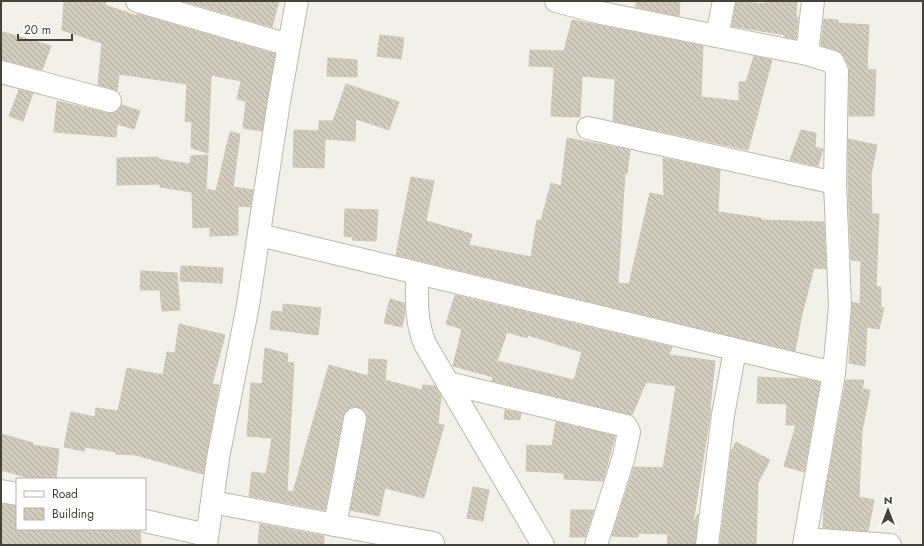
<svg xmlns="http://www.w3.org/2000/svg" width="924" height="546" viewBox="0 0 924 546" font-family="Jost,sans-serif">
<style>
.building{fill:url(#building-back-hatch);stroke:#cdc6b4;fill-rule:evenodd}
.lines{fill:none;stroke-linecap:round;stroke-linejoin:round}
.minor-casing{stroke:#bdb9ad;stroke-width:24}
.minor{stroke:#fff;stroke-width:22}
</style>
<defs>
<pattern id="building-back-hatch" width="6" height="6" patternUnits="userSpaceOnUse"><rect width="6" height="6" fill="#d3cdc0"/><path d="M-1 5l2 2M0 0l6 6M5-1l2 2" fill="none" stroke="#ada89d"/></pattern>
</defs>
<rect width="100%" height="100%" fill="#f2f1e9"/>
<!-- building -->
<g class="building">
<polygon points="64,1 106,1 105,5 137,16 137,14 275,54 262,131 243,128 246,101 237,99 241,81 211,75 208,153 191,148 192,122 185,121 187,84 119,74 117,91 98,85 102,43 62,30"/>
<polygon points="183,1 279,1 272,27"/>
<polygon points="636,1 680,1 679,16 636,7"/>
<polygon points="736,1 765,4 765,1 797,1 796,14 797,18 798,18 796,39 785,37 785,35 732,26"/>
<polygon points="824,19 838,20 838,23 869,25 867,69 876,70 874,116 849,116 849,66 841,52 821,45"/>
<polygon points="572,20 703,46 701,97 739,101 739,82 746,82 754,56 772,60 748,150 613,121 615,79 582,76 580,117 551,116 554,67 529,66 530,50 564,51"/>
<polygon points="3,32 51,46 42,70 1,60 1,40"/>
<polygon points="380,35 404,38 401,59 377,56"/>
<polygon points="328,58 357,60 357,77 327,76"/>
<polygon points="346,84 399,102 389,130 356,119 355,141 325,139 324,168 293,167 294,130 319,131 319,121 333,121"/>
<polygon points="19,90 33,93 23,121 9,116"/>
<polygon points="57,101 107,113 114,113 122,105 140,111 134,129 117,124 116,137 54,132"/>
<polygon points="801,130 816,133 815,147 823,149 818,166 790,160"/>
<polygon points="230,132 240,134 233,187 253,190 250,207 238,206 238,235 210,236 210,227 193,228 192,192 160,187 160,184 117,185 117,158 158,157 158,159 190,164 191,156 208,155 206,189 216,191"/>
<polygon points="567,138 630,150 627,174 625,173 618,283 629,284 650,193 664,196 663,158 720,170 718,212 761,218 761,220 824,222 826,269 814,268 802,314 795,351 396,255 411,177 434,181 426,221 472,234 469,245 531,257 537,220 541,221 551,183 561,186"/>
<polygon points="848,139 877,145 871,175 872,214 879,214 876,287 881,287 881,307 884,308 879,329 867,327 865,366 849,363 852,302 860,304 861,261 851,260 848,183"/>
<polygon points="345,209 378,210 376,241 352,240 353,237 344,236"/>
<polygon points="181,266 223,268 222,283 180,281"/>
<polygon points="141,271 177,273 180,310 162,311 160,290 140,290"/>
<path d="M455,295l217,52 -3,8 46,6 -5,47 1,1 -18,115 5,-10 -3,31h-28l1,-11 -30,-1v4l-26,-1 22,-69 29,1 13,-82 -30,-4 -14,33 -140,-34 1,-4 -40,-11 9,-37 -16,-5zM507,332l20,6 1,-3 54,17 -8,28 -77,-19z"/>
<polygon points="390,299 404,303 405,312 402,327 384,323"/>
<polygon points="283,304 321,308 318,335 270,329 272,311 283,312"/>
<polygon points="179,324 225,335 212,384 219,385 203,474 136,455 116,454 116,452 85,447 84,451 64,447 71,412 95,417 96,408 118,411 127,368 163,375 167,352 175,353"/>
<polygon points="265,348 288,354 287,362 294,363 287,491 293,492 329,365 368,376 369,359 387,360 385,380 422,390 423,385 435,386 441,395 438,424 444,425 424,498 385,488 379,516 350,510 367,421 367,415 363,410 357,407 351,407 346,411 343,417 325,510 249,496 252,472 266,474 272,438 247,436 251,383 262,384"/>
<polygon points="758,377 804,379 820,382 804,472 784,466 796,425 786,425 787,404 757,403"/>
<polygon points="846,380 864,380 862,389 870,390 862,431 859,497 874,500 868,531 823,528 824,500"/>
<polygon points="505,410 521,413 520,420 504,419"/>
<polygon points="556,422 615,436 603,481 564,479 564,473 526,471 527,445 552,446"/>
<polygon points="1,434 33,443 33,445 59,449 56,479 33,479 1,470"/>
<polygon points="736,442 770,460 758,483 756,545 720,545 731,452"/>
<polygon points="473,487 489,490 483,521 467,518"/>
<polygon points="1,504 17,506 17,529 137,531 140,532 141,545 1,545"/>
<polygon points="571,510 594,510 585,537 570,537"/>
<polygon points="260,524 324,536 324,545 258,545"/>
</g>
<g class="lines">
<defs>
<g id="minor">
<polyline points="137,1 289,45"/>
<polyline points="556,1 601,13 807,54 833,62 837,71 835,183 840,306 834,373 804,545"/>
<polyline points="717,36 724,1"/>
<polyline points="807,54 813,1"/>
<polyline points="1,72 110,101"/>
<polyline points="588,128 835,183"/>
<polyline points="259,235 834,373"/>
<path d="M417,273c0,26 -2,46 8,71l118,201"/>
<polyline points="448,383 626,426 629,432 624,456 596,545"/>
<polyline points="1,491 17,494"/>
<polyline points="212,502 335,525 355,419"/>
<polyline points="145,521 207,535"/>
<polyline points="335,525 433,543"/>
<polyline points="805,539 890,545"/>
<polyline points="206,545 218,458 248,305 279,101 297,1"/>
<polyline points="707,545 723,415 735,350"/>
</g>
</defs>
<!-- minor casing -->
<use href="#minor" class="minor-casing"/>
<!-- minor -->
<use href="#minor" class="minor"/>
</g>
<!-- border -->
<rect width="924" height="546" fill="none" stroke="#454238" stroke-width="4"/>
<!-- legend -->
<rect x="16" y="478" width="130" height="52" fill="#ffffff" stroke="#b5b3af"/>
<rect x="24" y="491" width="20" height="6" fill="#ffffff" stroke="#b5b3af"/>
<text x="52" y="498" font-size="12" fill="#454238">Road</text>
<rect x="24" y="508" width="20" height="12" fill="url(#building-back-hatch)" stroke="#b5b3af"/>
<text x="52" y="518" font-size="12" fill="#454238">Building</text>
<!-- north arrow -->
<g transform="translate(888 510)" stroke="#ffffff" stroke-width="3" paint-order="stroke">
<path d="M0-3L7 15L0 10L-7 15Z" fill="#454238"/>
<text y="-6" font-size="11" font-weight="bold" text-anchor="middle" fill="#454238">N</text>
</g>
<!-- scale -->
<path d="M18 34v6h54v-6" fill="none" stroke="#454238" stroke-width="2"/>
<text x="24" y="34" font-size="12" fill="#454238" stroke="#ffffff" stroke-width="3" paint-order="stroke">20 m</text>
</svg>
